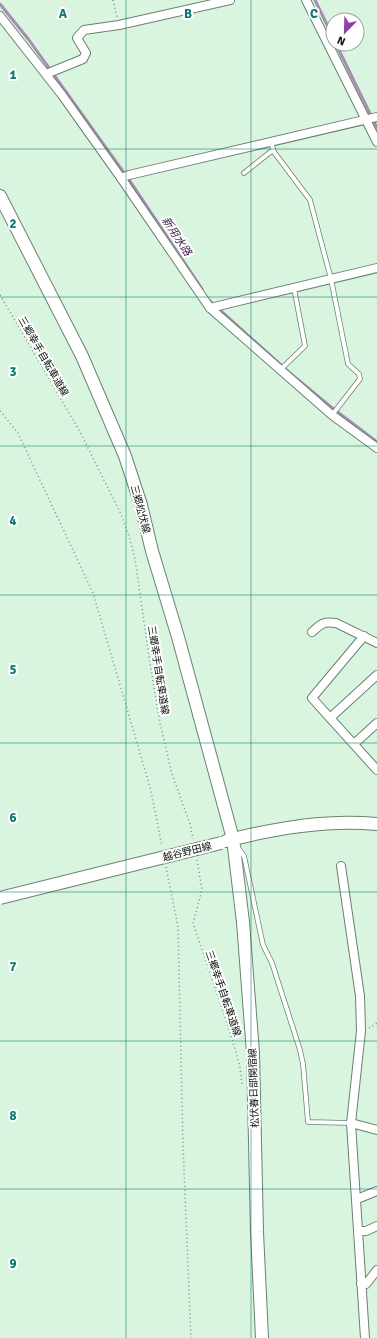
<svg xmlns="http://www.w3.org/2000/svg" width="377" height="1338" viewBox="0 0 377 1338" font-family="Signika,'Noto Sans JP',sans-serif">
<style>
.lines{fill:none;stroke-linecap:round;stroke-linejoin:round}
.stream{stroke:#a58eaf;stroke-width:3}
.service-casing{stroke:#69826f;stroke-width:5.5}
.minor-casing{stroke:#69826f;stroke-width:10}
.primary-casing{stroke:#69826f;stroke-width:14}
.path{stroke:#7d9082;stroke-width:1.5;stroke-dasharray:1 3;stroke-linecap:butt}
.service{stroke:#fff;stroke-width:4}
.minor{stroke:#fff;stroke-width:8}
.primary{stroke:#fff;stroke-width:12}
.primary-bridge-casing{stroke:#69826f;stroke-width:14;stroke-linecap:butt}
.primary-bridge{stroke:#fff;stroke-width:12}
.grid{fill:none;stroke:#0f766e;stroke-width:1;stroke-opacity:0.55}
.labels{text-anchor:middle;stroke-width:4;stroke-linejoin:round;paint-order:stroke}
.street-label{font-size:10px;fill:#07100a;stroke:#fff}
.water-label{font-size:11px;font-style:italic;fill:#3e1f4b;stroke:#fff}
.grid-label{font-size:13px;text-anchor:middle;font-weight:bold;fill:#0f766e;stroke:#fff;stroke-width:4;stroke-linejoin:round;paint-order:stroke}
</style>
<rect width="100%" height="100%" fill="#d9f5e0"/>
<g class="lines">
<!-- stream -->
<g class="stream">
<polyline points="315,0 333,37"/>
<polyline points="0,4 29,40 130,181 202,289"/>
<polyline points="336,44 377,128"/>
<polyline points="209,300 291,374 331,407 377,442"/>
</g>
<defs>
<g id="service">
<polyline points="271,142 274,152 310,200 331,279 348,364 359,374 360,379 332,415"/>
<polyline points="244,173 273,150"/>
<polyline points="280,370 305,346 294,288"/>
<polyline points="237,846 244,856 263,945 272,963 300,1050 303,1064 308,1122 351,1123"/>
</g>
<g id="minor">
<polyline points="306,0 377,142"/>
<polyline points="0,16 62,95 121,178 210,308 332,415 377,448"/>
<polyline points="46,74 83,59 86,53 77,38 84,30 119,25 230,0"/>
<polyline points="121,178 129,175 377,117"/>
<polyline points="210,308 377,268"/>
<path d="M312,632c9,-8 11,-11 24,-9l41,20"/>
<polyline points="364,636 312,698 377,770"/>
<polyline points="330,718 377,675"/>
<polyline points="354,744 377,723"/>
<polyline points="341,866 360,996 361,1031 351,1123 365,1338"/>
<polyline points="351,1123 377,1130"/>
<polyline points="357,1199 377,1191"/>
<polyline points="358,1231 366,1231 377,1226"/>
<polyline points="361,1284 366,1284 377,1270"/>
</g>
<g id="primary">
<polyline points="0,196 82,356 125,456 141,505 152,551 178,637 233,839 243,922 253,1053 257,1232 262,1338"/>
<path d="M226,841c49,-13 100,-22 151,-17"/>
</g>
</defs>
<!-- service casing -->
<use href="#service" class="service-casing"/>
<!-- minor casing -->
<use href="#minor" class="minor-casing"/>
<!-- primary casing -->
<use href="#primary" class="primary-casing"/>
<!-- path -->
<g class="path">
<polyline points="113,0 117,17"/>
<polyline points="0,295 79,430 120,512 129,536 135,559 149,657 160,723 172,774 190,824 193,839"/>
<polyline points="0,411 18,433 93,593 150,787 162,846"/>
<polyline points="197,860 202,890 193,923 230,1032 240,1067 242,1085"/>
<polyline points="166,867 178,927 183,1145 191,1338"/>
<polyline points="369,1028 377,1023"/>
</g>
<!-- service -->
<use href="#service" class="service"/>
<!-- minor -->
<use href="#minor" class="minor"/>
<!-- primary -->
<use href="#primary" class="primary"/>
<defs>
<polyline id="primary-bridge" points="0,898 221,843"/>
</defs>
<!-- primary-bridge casing -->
<use href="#primary-bridge" class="primary-bridge-casing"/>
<!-- primary-bridge -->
<use href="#primary-bridge" class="primary-bridge"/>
</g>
<!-- grid -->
<path class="grid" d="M126,0v1338M251,0v1338M0,149h377M0,297h377M0,446h377M0,595h377M0,743h377M0,892h377M0,1041h377M0,1189h377"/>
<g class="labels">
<!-- street labels -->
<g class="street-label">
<text transform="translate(44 356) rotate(60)" y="4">三郷幸手自転車道線</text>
<text transform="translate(141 509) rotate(75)" y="4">三郷松伏線</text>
<text transform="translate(159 670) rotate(81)" y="4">三郷幸手自転車道線</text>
<text transform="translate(187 851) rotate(-14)" y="4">越谷野田線</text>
<text transform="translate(224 993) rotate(71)" y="4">三郷幸手自転車道線</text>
<text transform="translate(253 1088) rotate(-92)" y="4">松伏春日部関宿線</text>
</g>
<!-- water labels -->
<g class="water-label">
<text transform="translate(177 236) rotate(57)" y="4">新用水路</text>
</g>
</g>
<g class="grid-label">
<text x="63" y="18">A</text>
<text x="188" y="18">B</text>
<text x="314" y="18">C</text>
<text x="13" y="79">1</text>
<text x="13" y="228">2</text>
<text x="13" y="376">3</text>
<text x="13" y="525">4</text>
<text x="13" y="674">5</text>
<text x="13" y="822">6</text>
<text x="13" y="971">7</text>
<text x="13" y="1120">8</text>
<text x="13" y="1268">9</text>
</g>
<!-- north arrow -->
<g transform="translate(345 32) rotate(203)"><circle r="19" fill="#ffffff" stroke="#9c9f9d"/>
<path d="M0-3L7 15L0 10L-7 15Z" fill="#8f3fae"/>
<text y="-6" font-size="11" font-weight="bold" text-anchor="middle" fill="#07100a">N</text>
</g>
</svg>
